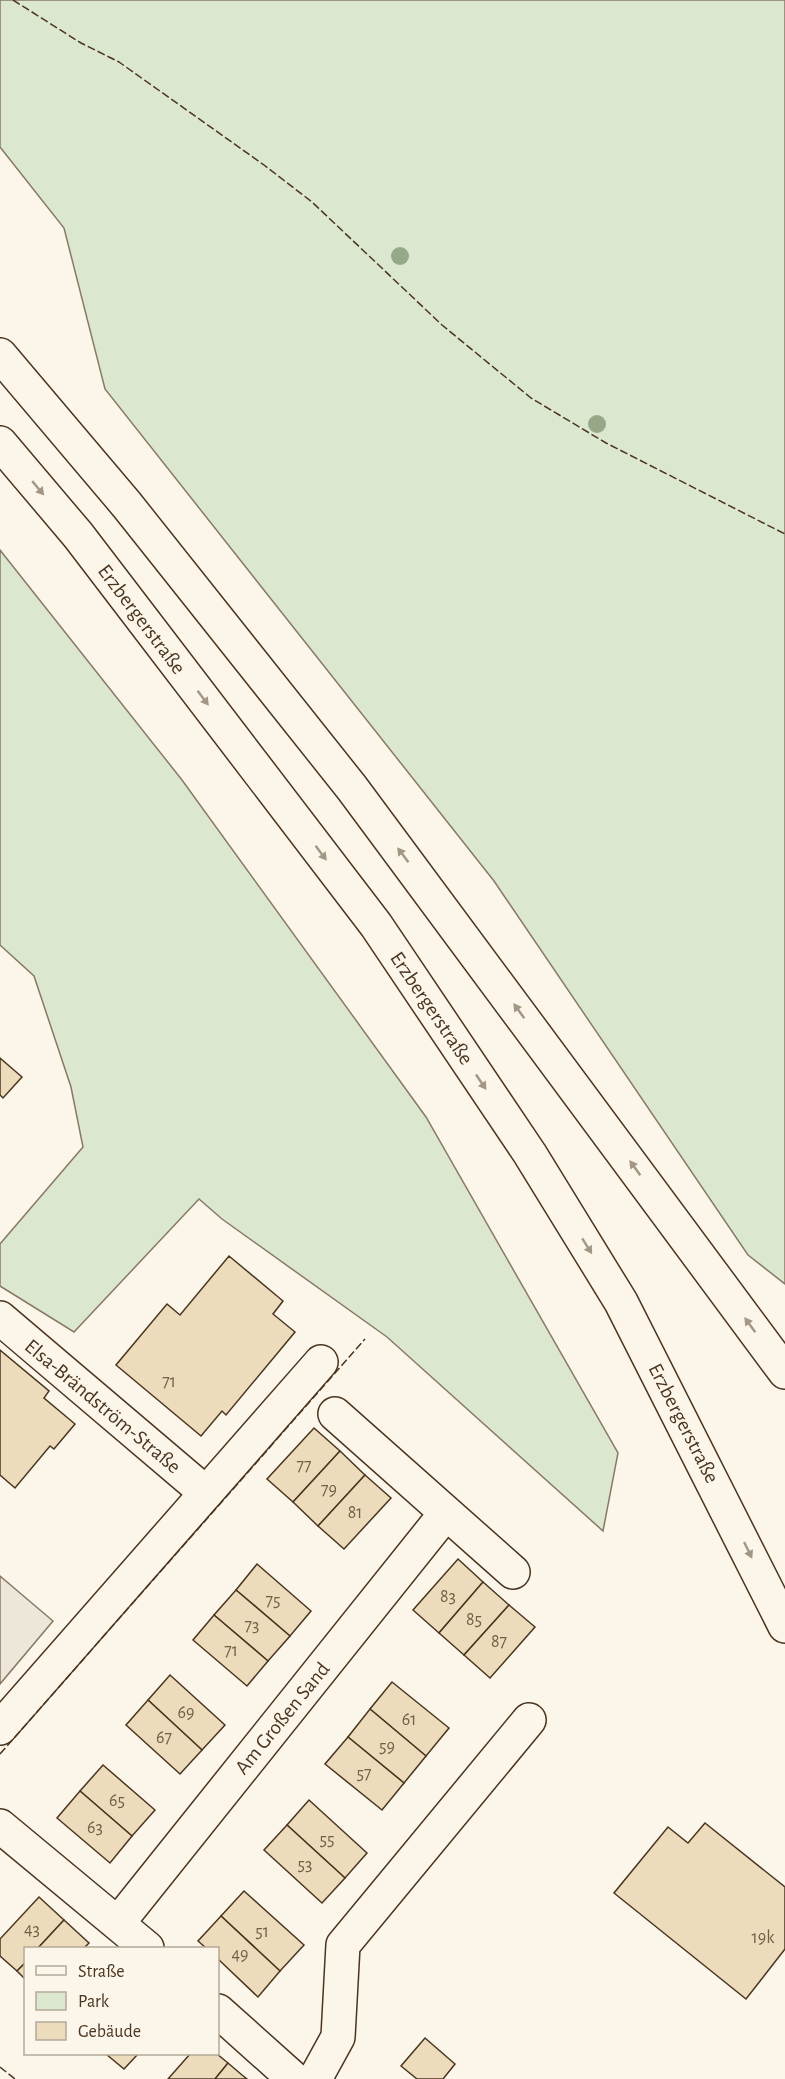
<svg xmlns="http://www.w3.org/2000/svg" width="785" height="2079" viewBox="0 0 785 2079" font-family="'Alegreya Sans',sans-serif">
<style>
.green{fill:#dce7d0;stroke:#887966;stroke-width:1.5}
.parking{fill:#ede7d9;stroke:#887966;stroke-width:1.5}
.building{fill:#ecdcbc;stroke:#4a3520;stroke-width:1.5}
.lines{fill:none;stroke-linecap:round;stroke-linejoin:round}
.minor-casing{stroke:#4a3520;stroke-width:36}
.major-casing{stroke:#4a3520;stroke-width:36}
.minor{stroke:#fbf6e9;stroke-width:33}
.major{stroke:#fbf6e9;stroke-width:33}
.fence{stroke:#4a3520;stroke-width:1.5;stroke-dasharray:8 3;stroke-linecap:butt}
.tree{fill:#96a887}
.oneway{fill:#a29684}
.labels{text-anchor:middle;stroke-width:4.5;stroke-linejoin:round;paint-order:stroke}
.number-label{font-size:18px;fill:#725f47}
.street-label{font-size:21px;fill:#4a3520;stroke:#fbf6e9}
</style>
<rect width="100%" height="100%" fill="#fbf6e9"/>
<!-- green -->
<g class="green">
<polygon points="0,0 785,0 785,1284 748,1255 494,881 105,389 64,228 0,147"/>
<polygon points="0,550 182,780 426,1117 618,1453 603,1531 387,1337 222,1219 199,1199 74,1332 0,1286 0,1244 83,1147 71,1087 34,976 0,945"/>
</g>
<!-- parking -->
<polygon class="parking" points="0,1576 53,1621 0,1684"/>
<!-- building -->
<g class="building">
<polygon points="0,1058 22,1077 3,1098 0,1095"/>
<polygon points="229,1256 283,1301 273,1314 295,1332 226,1415 222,1411 201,1436 116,1365 167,1304 180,1315"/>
<polygon points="0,1350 49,1391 44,1398 75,1424 54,1449 50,1446 15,1488 0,1475"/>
<polygon points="314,1428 340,1451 293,1502 267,1479"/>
<polygon points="340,1451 365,1475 318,1526 293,1502"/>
<polygon points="365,1475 391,1498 344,1549 318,1526"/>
<polygon points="458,1559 483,1582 439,1633 413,1610"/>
<polygon points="257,1564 311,1611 290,1636 236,1590"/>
<polygon points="483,1582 509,1605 464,1655 439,1633"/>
<polygon points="236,1590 290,1636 268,1661 214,1615"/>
<polygon points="509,1605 535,1627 490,1678 464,1655"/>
<polygon points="214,1615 268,1661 247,1686 193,1640"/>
<polygon points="170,1675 225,1725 202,1750 148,1700"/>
<polygon points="392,1682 449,1728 426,1756 370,1709"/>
<polygon points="148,1700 202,1750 180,1774 126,1725"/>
<polygon points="370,1709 426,1756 404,1783 348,1737"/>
<polygon points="348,1737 404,1783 382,1810 325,1764"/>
<polygon points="103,1765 155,1810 132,1836 80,1791"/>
<polygon points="80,1791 132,1836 110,1863 57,1818"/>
<polygon points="309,1800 367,1853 345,1878 287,1825"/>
<polygon points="705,1823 785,1887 785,1949 746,1999 614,1893 668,1827 688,1843"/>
<polygon points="287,1825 345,1878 322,1903 264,1850"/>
<polygon points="244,1891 304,1945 280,1971 221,1916"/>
<polygon points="39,1897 64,1920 38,1948 26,1948 26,1962 17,1971 0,1956 0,1939"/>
<polygon points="221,1916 280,1971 258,1997 218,1959 218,1948 206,1948 198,1941"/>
<polygon points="64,1920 89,1943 84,1948 38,1948"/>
<polygon points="26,1962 26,1980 17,1971"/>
<polygon points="425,2038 455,2064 443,2079 417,2079 401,2066"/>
<polygon points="106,2054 138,2054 124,2069"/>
<polygon points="190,2054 217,2054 228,2063 215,2079 168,2079"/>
<polygon points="228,2063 242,2075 247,2079 215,2079"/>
</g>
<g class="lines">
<defs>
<g id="minor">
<polyline points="0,1318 206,1493"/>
<polyline points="335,1414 513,1572"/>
<polyline points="0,1728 321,1362"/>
<polyline points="0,1826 147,1948"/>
<polyline points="118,1923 446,1513"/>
<polyline points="218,2011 294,2079"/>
<polyline points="315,2079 338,2037 343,1945 529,1720"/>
</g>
<g id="major">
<polyline points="0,355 127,505 352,788 785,1372"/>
<polyline points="0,443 78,535 376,925 530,1154 621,1302 785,1626"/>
</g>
</defs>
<!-- minor casing -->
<use href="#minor" class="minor-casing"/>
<!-- major casing -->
<use href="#major" class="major-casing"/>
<!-- minor -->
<use href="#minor" class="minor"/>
<!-- major -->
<use href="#major" class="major"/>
<!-- fence -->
<g class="fence">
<polyline points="13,0 81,43 119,62 264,165 312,202 442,325 531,398 606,443 785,534"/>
<polyline points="0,1754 365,1339"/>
<polyline points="0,2067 15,2079"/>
</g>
</g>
<!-- trees -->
<g class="tree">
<circle cx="400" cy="256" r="9"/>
<circle cx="597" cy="424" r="9"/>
</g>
<!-- one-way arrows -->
<defs><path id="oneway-solid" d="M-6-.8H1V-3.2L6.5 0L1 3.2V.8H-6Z" transform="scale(1.5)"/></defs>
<g class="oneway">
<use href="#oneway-solid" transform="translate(38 488) rotate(50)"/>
<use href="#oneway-solid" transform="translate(203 698) rotate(53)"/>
<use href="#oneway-solid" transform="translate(321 853) rotate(53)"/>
<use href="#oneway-solid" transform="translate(403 855) rotate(-127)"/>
<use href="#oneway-solid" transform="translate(519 1011) rotate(-126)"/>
<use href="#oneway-solid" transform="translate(481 1082) rotate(56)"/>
<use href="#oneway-solid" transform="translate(635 1168) rotate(-126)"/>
<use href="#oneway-solid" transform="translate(587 1246) rotate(58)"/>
<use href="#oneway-solid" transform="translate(750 1325) rotate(-126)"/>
<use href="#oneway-solid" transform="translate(748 1550) rotate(64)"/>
</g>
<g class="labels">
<!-- number labels -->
<g class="number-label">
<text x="169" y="1387">71</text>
<text x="304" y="1471">77</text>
<text x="329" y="1495">79</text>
<text x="355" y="1518">81</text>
<text x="448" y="1602">83</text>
<text x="273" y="1606">75</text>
<text x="474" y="1625">85</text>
<text x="252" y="1631">73</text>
<text x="499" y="1647">87</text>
<text x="231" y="1656">71</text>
<text x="186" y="1718">69</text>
<text x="409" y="1725">61</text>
<text x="164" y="1743">67</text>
<text x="387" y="1752">59</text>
<text x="364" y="1779">57</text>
<text x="117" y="1806">65</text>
<text x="95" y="1833">63</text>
<text x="327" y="1845">55</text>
<text x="305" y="1870">53</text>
<text x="32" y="1935">43</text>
<text x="262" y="1937">51</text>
<text x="763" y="1943">19k</text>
<text x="240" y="1960">49</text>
</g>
<!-- street labels -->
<g class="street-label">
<text transform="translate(142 619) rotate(53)" y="7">Erzbergerstraße</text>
<text transform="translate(432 1008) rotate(56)" y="7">Erzbergerstraße</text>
<text transform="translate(103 1406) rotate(40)" y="7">Elsa-Brändström-Straße</text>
<text transform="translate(684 1423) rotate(63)" y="7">Erzbergerstraße</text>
<text transform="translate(282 1718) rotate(-51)" y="7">Am Großen Sand</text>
</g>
</g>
<!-- legend -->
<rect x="24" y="1947" width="195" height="108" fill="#fbf6e9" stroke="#b4a999" stroke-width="1.5"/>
<rect x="36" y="1966" width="30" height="9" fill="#fbf6e9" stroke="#b4a999" stroke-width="1.5"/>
<text x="78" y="1977" font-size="18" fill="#4a3520">Straße</text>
<rect x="36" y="1992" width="30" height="18" fill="#dce7d0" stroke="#b4a999" stroke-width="1.5"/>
<text x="78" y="2007" font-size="18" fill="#4a3520">Park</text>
<rect x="36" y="2022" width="30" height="18" fill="#ecdcbc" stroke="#b4a999" stroke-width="1.5"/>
<text x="78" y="2037" font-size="18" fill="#4a3520">Gebäude</text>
</svg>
